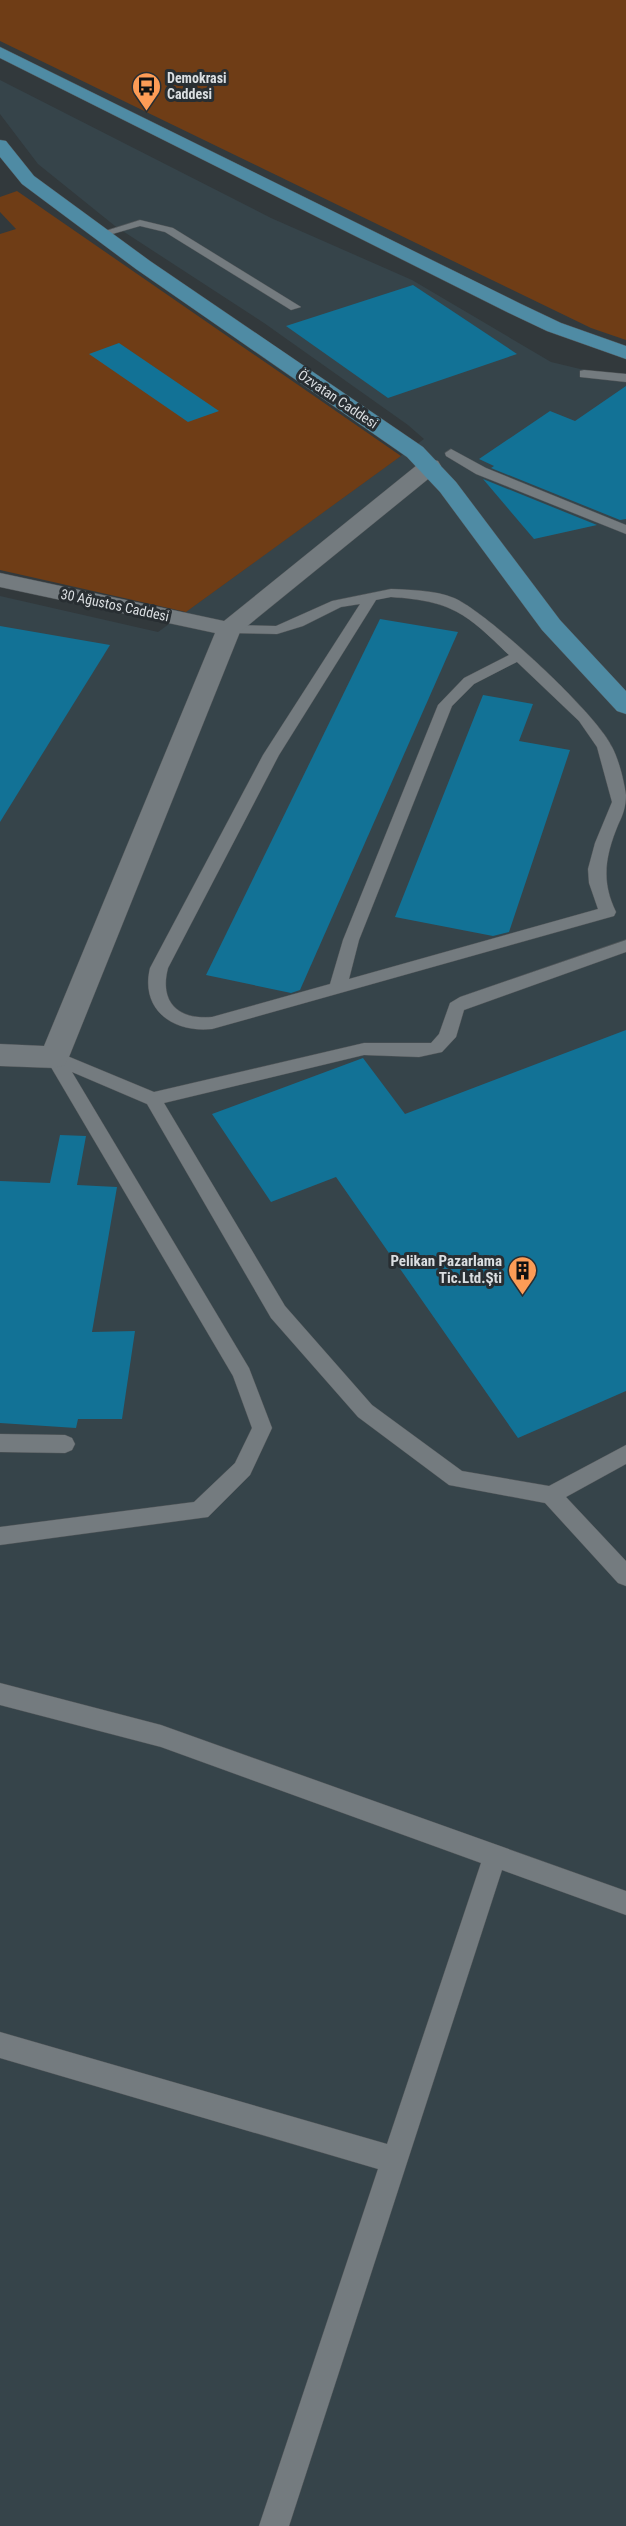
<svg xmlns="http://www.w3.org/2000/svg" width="626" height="2526" viewBox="0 0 626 2526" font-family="'Roboto Condensed',sans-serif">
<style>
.built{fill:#36444a}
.green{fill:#6f3d16}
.building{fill:#127296}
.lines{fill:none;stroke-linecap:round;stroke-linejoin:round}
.lane-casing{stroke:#505558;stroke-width:1}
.secondary-casing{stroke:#505558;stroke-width:1}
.primary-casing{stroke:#505558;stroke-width:1}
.lane{fill:#747b7f;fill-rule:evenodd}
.secondary{fill:#747b7f;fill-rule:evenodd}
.primary{fill:#4f8ba4;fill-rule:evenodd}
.labels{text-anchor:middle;stroke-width:6;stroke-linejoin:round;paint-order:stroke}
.far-poi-label{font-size:14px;font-weight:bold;fill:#dadee1;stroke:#282e32;text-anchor:start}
.far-street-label{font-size:14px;fill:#dadee1;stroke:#282e32}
.poi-label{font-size:15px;font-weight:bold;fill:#dadee1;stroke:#282e32;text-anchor:end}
</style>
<rect width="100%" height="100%" fill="#32393c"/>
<!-- built -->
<polygon class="built" points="0,80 271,218 412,280 551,362 626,380 626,2526 0,2526 0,596 158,632 424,439 408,425 264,323 115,226 38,164 0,114"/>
<!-- green -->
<g class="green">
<polygon points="0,0 626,0 626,340 591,328 0,41"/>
<polygon points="17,191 401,456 186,612 0,570 0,234 16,229 0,212 0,197"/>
</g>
<!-- building -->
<g class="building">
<polygon points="413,285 517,354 388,398 286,326"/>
<polygon points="119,343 219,411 188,422 89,354"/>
<polygon points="626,386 626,519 620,520 491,468 494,466 479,459 550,411 575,421"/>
<polygon points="483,479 597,525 534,539"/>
<polygon points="380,619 458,632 300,990 291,993 206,975"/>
<polygon points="0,626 110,645 0,822"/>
<polygon points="483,695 533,704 519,741 570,750 509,932 493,936 395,917"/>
<polygon points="626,1030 626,1391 518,1438 336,1177 271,1202 212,1114 363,1058 405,1114"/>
<polygon points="60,1135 86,1136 77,1185 117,1187 92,1332 135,1331 122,1419 78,1419 76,1428 0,1423 0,1181 50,1183"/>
</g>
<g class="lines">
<defs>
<g id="lane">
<polygon points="140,220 173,228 301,307 291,310 165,232 140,226 102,237 96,234"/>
<polygon points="584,370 626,374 626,382 580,377 580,371"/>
<polygon points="451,449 486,468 626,525 626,534 476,474 446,456 445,453"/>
<path d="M391,589c21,1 43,1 63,9 33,14 143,116 158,149 7,13 12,34 14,48 0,11 -3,20 -8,30 -13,32 -17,56 -2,87l-2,4 -402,113c-39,4 -72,-19 -62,-61l113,-213 97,-151 -19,3 -38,19 -26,8 -48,-1 -7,-4 7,-4 47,1 56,-25zM391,597c61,4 75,16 118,58l-45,23 -26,27 -95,235 -13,44 -118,33c-34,3 -53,-15 -44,-49l111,-213 97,-155zM517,662l62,59 18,26 15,55 -17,41 -7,26 1,14 9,26 -249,70 10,-39 93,-234 22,-22z"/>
<polygon points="626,940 626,952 464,1010 456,1037 442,1052 419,1057 364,1055 164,1103 285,1306 372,1405 462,1471 549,1486 626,1445 626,1464 566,1497 626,1561 626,1586 618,1583 545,1503 449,1485 358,1417 271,1318 147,1104 72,1072 249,1368 272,1428 250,1475 208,1517 0,1545 0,1527 194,1502 235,1463 252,1428 233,1376 45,1057 48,1053 60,1053 154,1092 364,1043 431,1043 439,1034 450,1003 460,997"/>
<polygon points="0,1434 65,1435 72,1438 75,1444 72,1450 65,1453 0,1452"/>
<polygon points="0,1683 161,1725 626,1891 626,1915 502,1870 289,2526 259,2526 378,2169 0,2058 0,2032 387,2144 481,1863 161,1747 0,1705"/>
</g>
<polygon id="secondary" points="430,459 438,461 441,466 438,471 240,632 69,1057 65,1065 54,1068 0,1066 0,1044 44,1046 215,633 0,587 0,573 224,621 422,461"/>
<g id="primary">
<polygon points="0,47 521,304 561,323 626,346 626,359 547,331 507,312 0,58"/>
<polygon points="0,140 6,141 34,176 150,261 423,447 456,482 560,620 626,691 626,714 617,711 542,630 440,492 407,457 136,269 22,184 0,157"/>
</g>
</defs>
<!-- lane casing -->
<use href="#lane" class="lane-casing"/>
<!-- secondary casing -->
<use href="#secondary" class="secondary-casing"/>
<!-- primary casing -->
<use href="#primary" class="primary-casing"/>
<!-- lane -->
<use href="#lane" class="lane"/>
<!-- secondary -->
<use href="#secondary" class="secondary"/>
<!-- primary -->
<use href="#primary" class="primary"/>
</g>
<!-- icons -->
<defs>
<symbol id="bus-pin" viewBox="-11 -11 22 30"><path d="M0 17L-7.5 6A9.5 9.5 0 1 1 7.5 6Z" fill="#fd9c56" stroke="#282e32"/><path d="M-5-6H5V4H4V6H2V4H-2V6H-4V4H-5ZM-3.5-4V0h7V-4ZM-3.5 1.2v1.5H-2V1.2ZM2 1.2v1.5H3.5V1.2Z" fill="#111"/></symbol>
<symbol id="building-pin" viewBox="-11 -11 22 30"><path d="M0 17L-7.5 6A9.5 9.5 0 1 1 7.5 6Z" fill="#fd9c56" stroke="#282e32"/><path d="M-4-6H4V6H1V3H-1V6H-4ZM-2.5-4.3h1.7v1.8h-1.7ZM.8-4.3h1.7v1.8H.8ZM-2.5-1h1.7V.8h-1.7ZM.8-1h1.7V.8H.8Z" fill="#111"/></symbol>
</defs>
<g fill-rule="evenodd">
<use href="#bus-pin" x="130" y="70" width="33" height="45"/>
<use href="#building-pin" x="506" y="1254" width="33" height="45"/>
</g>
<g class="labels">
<!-- far-poi labels -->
<g class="far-poi-label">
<text x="167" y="83">Demokrasi<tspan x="167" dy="16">Caddesi</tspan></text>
</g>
<!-- far-street labels -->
<g class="far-street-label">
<text transform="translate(338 399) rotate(34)" y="5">Özvatan Caddesi</text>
<text transform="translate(115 605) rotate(12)" y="5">30 Ağustos Caddesi</text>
</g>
<!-- poi labels -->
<g class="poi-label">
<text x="502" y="1266">Pelikan Pazarlama<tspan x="502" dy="17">Tic.Ltd.Şti</tspan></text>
</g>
</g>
</svg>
